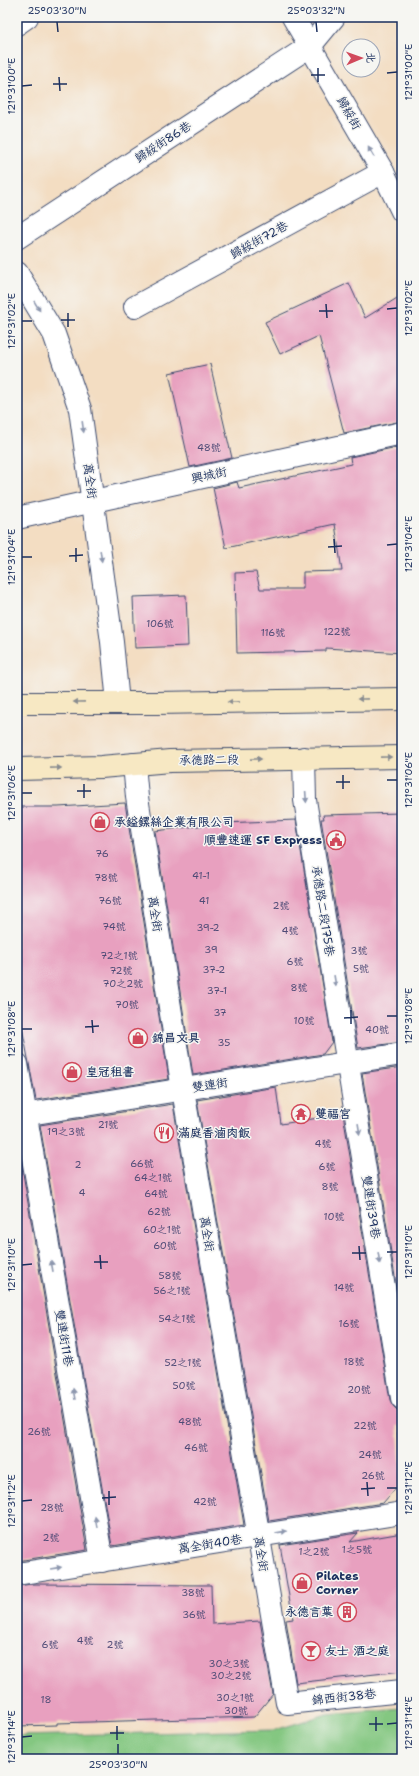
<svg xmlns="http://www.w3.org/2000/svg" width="419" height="1776" viewBox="0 0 419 1776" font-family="'Shantell Sans','LXGW WenKai TC',sans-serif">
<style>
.green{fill:#84c781;stroke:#507b70}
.building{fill:#e8a0bf}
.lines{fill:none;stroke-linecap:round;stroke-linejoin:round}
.minor-casing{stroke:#3b496d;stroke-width:24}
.secondary-casing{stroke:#3b496d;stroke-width:24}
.minor{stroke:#fff;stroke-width:22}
.secondary{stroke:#f7e8c3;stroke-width:22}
.oneway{fill:#8d97ae}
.oneway2{fill:#898c90}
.ticks{fill:none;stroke:#1b2f5e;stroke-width:1.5}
.labels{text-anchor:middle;stroke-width:3;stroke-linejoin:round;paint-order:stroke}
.number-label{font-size:10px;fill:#4e4b76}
.street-label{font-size:12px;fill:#1b2f5e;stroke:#f6f6f2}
.poi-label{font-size:12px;font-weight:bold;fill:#1b2f5e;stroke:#f6f6f2;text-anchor:start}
.neatline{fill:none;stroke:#1b2f5e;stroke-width:1.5}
.ticks-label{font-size:10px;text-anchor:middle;fill:#1b2f5e}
</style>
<rect width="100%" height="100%" fill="#f6f6f2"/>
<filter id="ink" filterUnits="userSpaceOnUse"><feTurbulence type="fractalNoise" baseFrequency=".025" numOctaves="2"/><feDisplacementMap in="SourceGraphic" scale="8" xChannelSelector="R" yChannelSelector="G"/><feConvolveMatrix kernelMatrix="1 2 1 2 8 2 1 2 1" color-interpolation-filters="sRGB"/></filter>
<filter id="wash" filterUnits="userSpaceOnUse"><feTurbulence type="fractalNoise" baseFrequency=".012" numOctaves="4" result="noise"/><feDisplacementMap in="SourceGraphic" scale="16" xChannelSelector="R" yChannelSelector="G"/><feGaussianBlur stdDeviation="0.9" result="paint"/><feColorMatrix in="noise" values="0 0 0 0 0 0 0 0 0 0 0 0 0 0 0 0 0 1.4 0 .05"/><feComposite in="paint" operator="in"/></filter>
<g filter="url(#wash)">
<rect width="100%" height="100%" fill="#f3ddc2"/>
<!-- green -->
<polygon class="green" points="402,1708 402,1759 17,1759 17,1736 275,1730 327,1714"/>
<g id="blocks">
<!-- building -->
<g class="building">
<polygon points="349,283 365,318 402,295 402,421 344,433 319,336 280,354 265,322"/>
<polygon points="210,364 232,458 190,467 169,373"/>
<polygon points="402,446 402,653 326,648 326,651 237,653 235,573 256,572 260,589 303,589 303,572 342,571 335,524 226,548 213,488 237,482 239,488 351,464 350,457"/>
<polygon points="186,595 188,646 135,648 133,597"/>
<polygon points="125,803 169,1079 36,1100 17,1001 17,807 58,807"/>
<polygon points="402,813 402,1042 358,1048 321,819 324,819 323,815"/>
<polygon points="296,820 332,1042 323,1054 193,1075 155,831 224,823"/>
<polygon points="402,1067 402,1320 362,1073"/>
<polygon points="276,1087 281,1124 343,1114 390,1400 393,1406 397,1410 402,1410 402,1426 397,1426 402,1481 383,1503 269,1521 197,1100"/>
<polygon points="173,1104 244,1525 112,1546 40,1125"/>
<polygon points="17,1138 87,1550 17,1561"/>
<polygon points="358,1533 350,1542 402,1533 402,1671 296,1683 286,1620 293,1619 280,1545"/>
<polygon points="32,1584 211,1585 212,1624 260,1621 273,1694 254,1717 57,1723 57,1725 17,1726 17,1586"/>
</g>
</g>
</g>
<g filter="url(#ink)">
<use href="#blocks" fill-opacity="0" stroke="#3b496d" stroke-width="1"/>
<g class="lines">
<defs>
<g id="minor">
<polyline points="293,17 383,172 402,211"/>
<polyline points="17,24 27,17"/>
<polyline points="17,238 310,46 334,17"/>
<polyline points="17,273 54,334 80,409 112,642 118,703"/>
<polyline points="135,307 383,172"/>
<polyline points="17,518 402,433"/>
<polyline points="304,758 305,800 402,1398"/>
<polyline points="134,764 137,797 183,1090 287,1703 402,1691"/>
<polyline points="17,1064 102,1561"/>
<polyline points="17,1116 402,1054"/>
<polyline points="17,1574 402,1513"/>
</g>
<g id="secondary">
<polyline points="17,703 156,703 402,699"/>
<polyline points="17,769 101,767 170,761 402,757"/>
</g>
</defs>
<!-- minor casing -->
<use href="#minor" class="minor-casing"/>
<!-- secondary casing -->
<use href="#secondary" class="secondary-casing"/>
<!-- minor -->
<use href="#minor" class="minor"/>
<!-- secondary -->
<use href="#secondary" class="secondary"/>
</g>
<!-- one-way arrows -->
<defs><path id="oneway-solid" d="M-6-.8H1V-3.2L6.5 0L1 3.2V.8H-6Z"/></defs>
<g class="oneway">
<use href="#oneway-solid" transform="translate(371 152) rotate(-120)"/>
<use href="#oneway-solid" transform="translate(37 306) rotate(59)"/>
<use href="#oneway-solid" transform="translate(83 427) rotate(82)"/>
<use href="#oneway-solid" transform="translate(101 556) rotate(82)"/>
<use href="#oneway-solid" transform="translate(306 797) rotate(86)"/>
<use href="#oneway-solid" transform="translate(335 981) rotate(81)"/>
<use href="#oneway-solid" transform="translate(359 1129) rotate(81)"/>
<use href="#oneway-solid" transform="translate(379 1258) rotate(81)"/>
<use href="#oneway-solid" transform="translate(52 1266) rotate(-100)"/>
<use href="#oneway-solid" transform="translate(74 1394) rotate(-100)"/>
<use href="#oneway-solid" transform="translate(96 1522) rotate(-100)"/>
<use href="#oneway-solid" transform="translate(281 1532) rotate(-9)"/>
<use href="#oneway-solid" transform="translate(56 1568) rotate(-9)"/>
</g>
<g class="oneway2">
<use href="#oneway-solid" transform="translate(363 699) rotate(179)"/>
<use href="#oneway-solid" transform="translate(79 702) rotate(179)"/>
<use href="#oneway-solid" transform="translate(233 702) rotate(179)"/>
<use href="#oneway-solid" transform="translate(386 757) rotate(-1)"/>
<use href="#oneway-solid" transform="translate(256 759) rotate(-1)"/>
<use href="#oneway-solid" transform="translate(56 768) rotate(-1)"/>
</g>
</g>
<!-- ticks -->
<path class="ticks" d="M57,22l1,10M316,22l1,10M318,68v14M387,73l10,-1M311,75h14M59,77l1,14M53,84h14M22,86l10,-1M326,304l1,14M387,309l10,-1M319,311h14M68,313v14M61,320h14M22,321h10M334,539l1,14M387,545l10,-1M328,547l14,-1M76,548v14M69,556l14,-1M22,557h10M343,775v14M387,780h10M336,782h14M84,784v14M77,791h14M22,793h10M351,1010v14M387,1016h10M344,1018l14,-1M92,1020l1,13M85,1027l14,-1M22,1029h10M359,1246l1,14M387,1252h10M352,1253h14M100,1255l1,14M94,1262h14M22,1265l10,-1M367,1482l1,14M387,1488h10M361,1489l14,-1M109,1491v14M102,1498l14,-1M22,1501l10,-1M376,1717v14M369,1724h14M387,1724l10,-1M117,1726v14M110,1733h14M22,1737l10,-1M118,1744v10"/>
<!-- icons -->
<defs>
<symbol id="shop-ring" viewBox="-11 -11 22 22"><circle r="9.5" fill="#f6f6f2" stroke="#d1495b" stroke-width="1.5"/><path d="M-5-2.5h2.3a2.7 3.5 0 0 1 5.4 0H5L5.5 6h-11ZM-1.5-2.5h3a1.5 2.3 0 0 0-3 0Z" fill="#d1495b"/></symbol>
<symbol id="civic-ring" viewBox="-11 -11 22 22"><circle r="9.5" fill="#f6f6f2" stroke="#d1495b" stroke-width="1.5"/><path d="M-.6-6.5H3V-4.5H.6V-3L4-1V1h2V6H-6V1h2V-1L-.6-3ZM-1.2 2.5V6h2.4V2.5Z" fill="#d1495b"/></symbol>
<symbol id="temple-ring" viewBox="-11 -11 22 22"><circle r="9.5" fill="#f6f6f2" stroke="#d1495b" stroke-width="1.5"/><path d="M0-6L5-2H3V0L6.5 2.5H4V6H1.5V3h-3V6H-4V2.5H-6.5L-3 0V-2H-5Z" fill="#d1495b"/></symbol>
<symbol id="restaurant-ring" viewBox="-11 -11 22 22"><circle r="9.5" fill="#f6f6f2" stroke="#d1495b" stroke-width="1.5"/><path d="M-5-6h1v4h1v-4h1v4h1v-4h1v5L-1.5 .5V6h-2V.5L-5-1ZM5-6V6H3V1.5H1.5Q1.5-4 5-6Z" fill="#d1495b"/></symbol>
<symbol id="building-ring" viewBox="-11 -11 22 22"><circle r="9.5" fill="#f6f6f2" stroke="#d1495b" stroke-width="1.5"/><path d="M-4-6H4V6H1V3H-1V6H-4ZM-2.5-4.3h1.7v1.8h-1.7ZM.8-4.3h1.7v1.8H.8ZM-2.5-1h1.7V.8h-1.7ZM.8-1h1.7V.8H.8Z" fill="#d1495b"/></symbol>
<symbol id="bar-ring" viewBox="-11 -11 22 22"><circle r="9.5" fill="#f6f6f2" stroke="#d1495b" stroke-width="1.5"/><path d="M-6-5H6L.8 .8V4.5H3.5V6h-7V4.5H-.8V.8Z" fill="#d1495b"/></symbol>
</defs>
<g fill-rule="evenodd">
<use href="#shop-ring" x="89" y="811" width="22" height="22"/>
<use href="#civic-ring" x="325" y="829" width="22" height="22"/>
<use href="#shop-ring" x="127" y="1027" width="22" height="22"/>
<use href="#shop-ring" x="61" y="1061" width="22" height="22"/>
<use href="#temple-ring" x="290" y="1103" width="22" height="22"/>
<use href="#restaurant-ring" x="153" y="1122" width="22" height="22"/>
<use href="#shop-ring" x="291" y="1572" width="22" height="22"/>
<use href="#building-ring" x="336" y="1601" width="22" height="22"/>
<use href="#bar-ring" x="300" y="1640" width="22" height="22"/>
</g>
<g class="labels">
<!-- number labels -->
<g class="number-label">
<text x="209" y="451">48號</text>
<text x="160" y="627">106號</text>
<text x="337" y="635">122號</text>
<text x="273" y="636">116號</text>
<text x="102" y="857">76</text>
<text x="201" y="879">41-1</text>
<text x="106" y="881">78號</text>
<text x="110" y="904">76號</text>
<text x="204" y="904">41</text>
<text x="281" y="909">2號</text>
<text x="114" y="930">74號</text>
<text x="208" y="931">39-2</text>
<text x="290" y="934">4號</text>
<text x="211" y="953">39</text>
<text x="359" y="954">3號</text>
<text x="119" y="959">72之1號</text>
<text x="295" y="965">6號</text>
<text x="361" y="972">5號</text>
<text x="214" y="973">37-2</text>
<text x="121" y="974">72號</text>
<text x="123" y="987">70之2號</text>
<text x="299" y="991">8號</text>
<text x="217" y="994">37-1</text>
<text x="127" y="1008">70號</text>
<text x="220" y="1016">37</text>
<text x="304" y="1024">10號</text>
<text x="377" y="1033">40號</text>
<text x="224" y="1046">35</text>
<text x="108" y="1128">21號</text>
<text x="66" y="1135">19之3號</text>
<text x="323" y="1147">4號</text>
<text x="142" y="1167">66號</text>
<text x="78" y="1168">2</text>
<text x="327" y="1170">6號</text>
<text x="153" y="1181">64之1號</text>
<text x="330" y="1190">8號</text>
<text x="82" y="1196">4</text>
<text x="156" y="1197">64號</text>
<text x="159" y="1215">62號</text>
<text x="334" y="1220">10號</text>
<text x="162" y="1233">60之1號</text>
<text x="165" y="1249">60號</text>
<text x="170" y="1279">58號</text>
<text x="344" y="1291">14號</text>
<text x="172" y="1294">56之1號</text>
<text x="177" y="1322">54之1號</text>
<text x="349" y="1327">16號</text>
<text x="354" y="1365">18號</text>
<text x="183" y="1366">52之1號</text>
<text x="184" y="1389">50號</text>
<text x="359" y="1393">20號</text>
<text x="190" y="1425">48號</text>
<text x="365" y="1429">22號</text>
<text x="39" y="1435">26號</text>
<text x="196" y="1451">46號</text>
<text x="370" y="1458">24號</text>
<text x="373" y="1479">26號</text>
<text x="205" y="1505">42號</text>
<text x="52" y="1511">28號</text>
<text x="51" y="1541">2號</text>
<text x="357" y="1553">1之5號</text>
<text x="314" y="1555">1之2號</text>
<text x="193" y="1596">38號</text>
<text x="194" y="1618">36號</text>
<text x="85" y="1644">4號</text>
<text x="50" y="1648">6號</text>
<text x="115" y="1648">2號</text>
<text x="229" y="1667">30之3號</text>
<text x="231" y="1679">30之2號</text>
<text x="235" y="1701">30之1號</text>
<text x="46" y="1703">18</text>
<text x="236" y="1714">30號</text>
</g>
<!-- street labels -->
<g class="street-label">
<text transform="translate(349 113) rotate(60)" y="4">歸綏街</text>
<text transform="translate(163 142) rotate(-33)" y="4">歸綏街86巷</text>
<text transform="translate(259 240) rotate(-29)" y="4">歸綏街72巷</text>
<text transform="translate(209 475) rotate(-12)" y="4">興城街</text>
<text transform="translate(90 481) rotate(82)" y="4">萬全街</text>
<text transform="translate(209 760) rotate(-1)" y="4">承德路二段</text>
<text transform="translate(323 911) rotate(81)" y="4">承德路二段175巷</text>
<text transform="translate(155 914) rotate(81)" y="4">萬全街</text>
<text transform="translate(210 1085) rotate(-9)" y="4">雙連街</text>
<text transform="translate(371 1207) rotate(81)" y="4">雙連街39巷</text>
<text transform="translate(207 1234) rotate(80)" y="4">萬全街</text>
<text transform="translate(64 1338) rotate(80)" y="4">雙連街11巷</text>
<text transform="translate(210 1544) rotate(-9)" y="4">萬全街40巷</text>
<text transform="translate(261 1554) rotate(80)" y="4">萬全街</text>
<text transform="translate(344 1697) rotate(-6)" y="4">錦西街38巷</text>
</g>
<!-- poi labels -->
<g class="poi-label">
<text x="114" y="826">承鎰鏍絲企業有限公司</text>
<text x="322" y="844" text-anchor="end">順豐速運 SF Express</text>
<text x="152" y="1042">錦昌文具</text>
<text x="86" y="1076">皇冠租書</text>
<text x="315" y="1118">雙福宮</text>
<text x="178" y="1137">滿庭香滷肉飯</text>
<text x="316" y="1580">Pilates<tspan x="316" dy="14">Corner</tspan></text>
<text x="333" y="1616" text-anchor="end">永德言葉</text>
<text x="325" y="1655">友士 酒之庭</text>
</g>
</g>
<!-- margin -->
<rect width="419" height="1776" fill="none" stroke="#f6f6f2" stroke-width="44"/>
<!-- north arrow -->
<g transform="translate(361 58) rotate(88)"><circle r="19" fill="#f6f6f2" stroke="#9ea6b7"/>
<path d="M0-3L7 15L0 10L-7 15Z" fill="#d1495b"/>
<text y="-6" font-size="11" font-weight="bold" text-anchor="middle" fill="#1b2f5e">北</text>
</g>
<rect x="22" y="22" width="375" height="1732" class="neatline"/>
<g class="ticks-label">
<text x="57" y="14">25°03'30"N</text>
<text x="316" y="14">25°03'32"N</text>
<text transform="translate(408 72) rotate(-90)" y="4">121°31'00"E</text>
<text transform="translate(11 86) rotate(-90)" y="4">121°31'00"E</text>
<text transform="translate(408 308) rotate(-90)" y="4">121°31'02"E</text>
<text transform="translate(11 321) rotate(-90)" y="4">121°31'02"E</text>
<text transform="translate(408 544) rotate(-90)" y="4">121°31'04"E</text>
<text transform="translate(11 557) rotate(-90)" y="4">121°31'04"E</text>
<text transform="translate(408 780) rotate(-90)" y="4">121°31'06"E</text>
<text transform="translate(11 793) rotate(-90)" y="4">121°31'06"E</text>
<text transform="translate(408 1016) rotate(-90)" y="4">121°31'08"E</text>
<text transform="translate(11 1029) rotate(-90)" y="4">121°31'08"E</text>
<text transform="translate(408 1252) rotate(-90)" y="4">121°31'10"E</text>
<text transform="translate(11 1265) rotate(-90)" y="4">121°31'10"E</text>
<text transform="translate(408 1488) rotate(-90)" y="4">121°31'12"E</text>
<text transform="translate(11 1501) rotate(-90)" y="4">121°31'12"E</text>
<text transform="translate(408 1723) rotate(-90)" y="4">121°31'14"E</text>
<text transform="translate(11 1737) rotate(-90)" y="4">121°31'14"E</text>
<text x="118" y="1768">25°03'30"N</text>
</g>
</svg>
